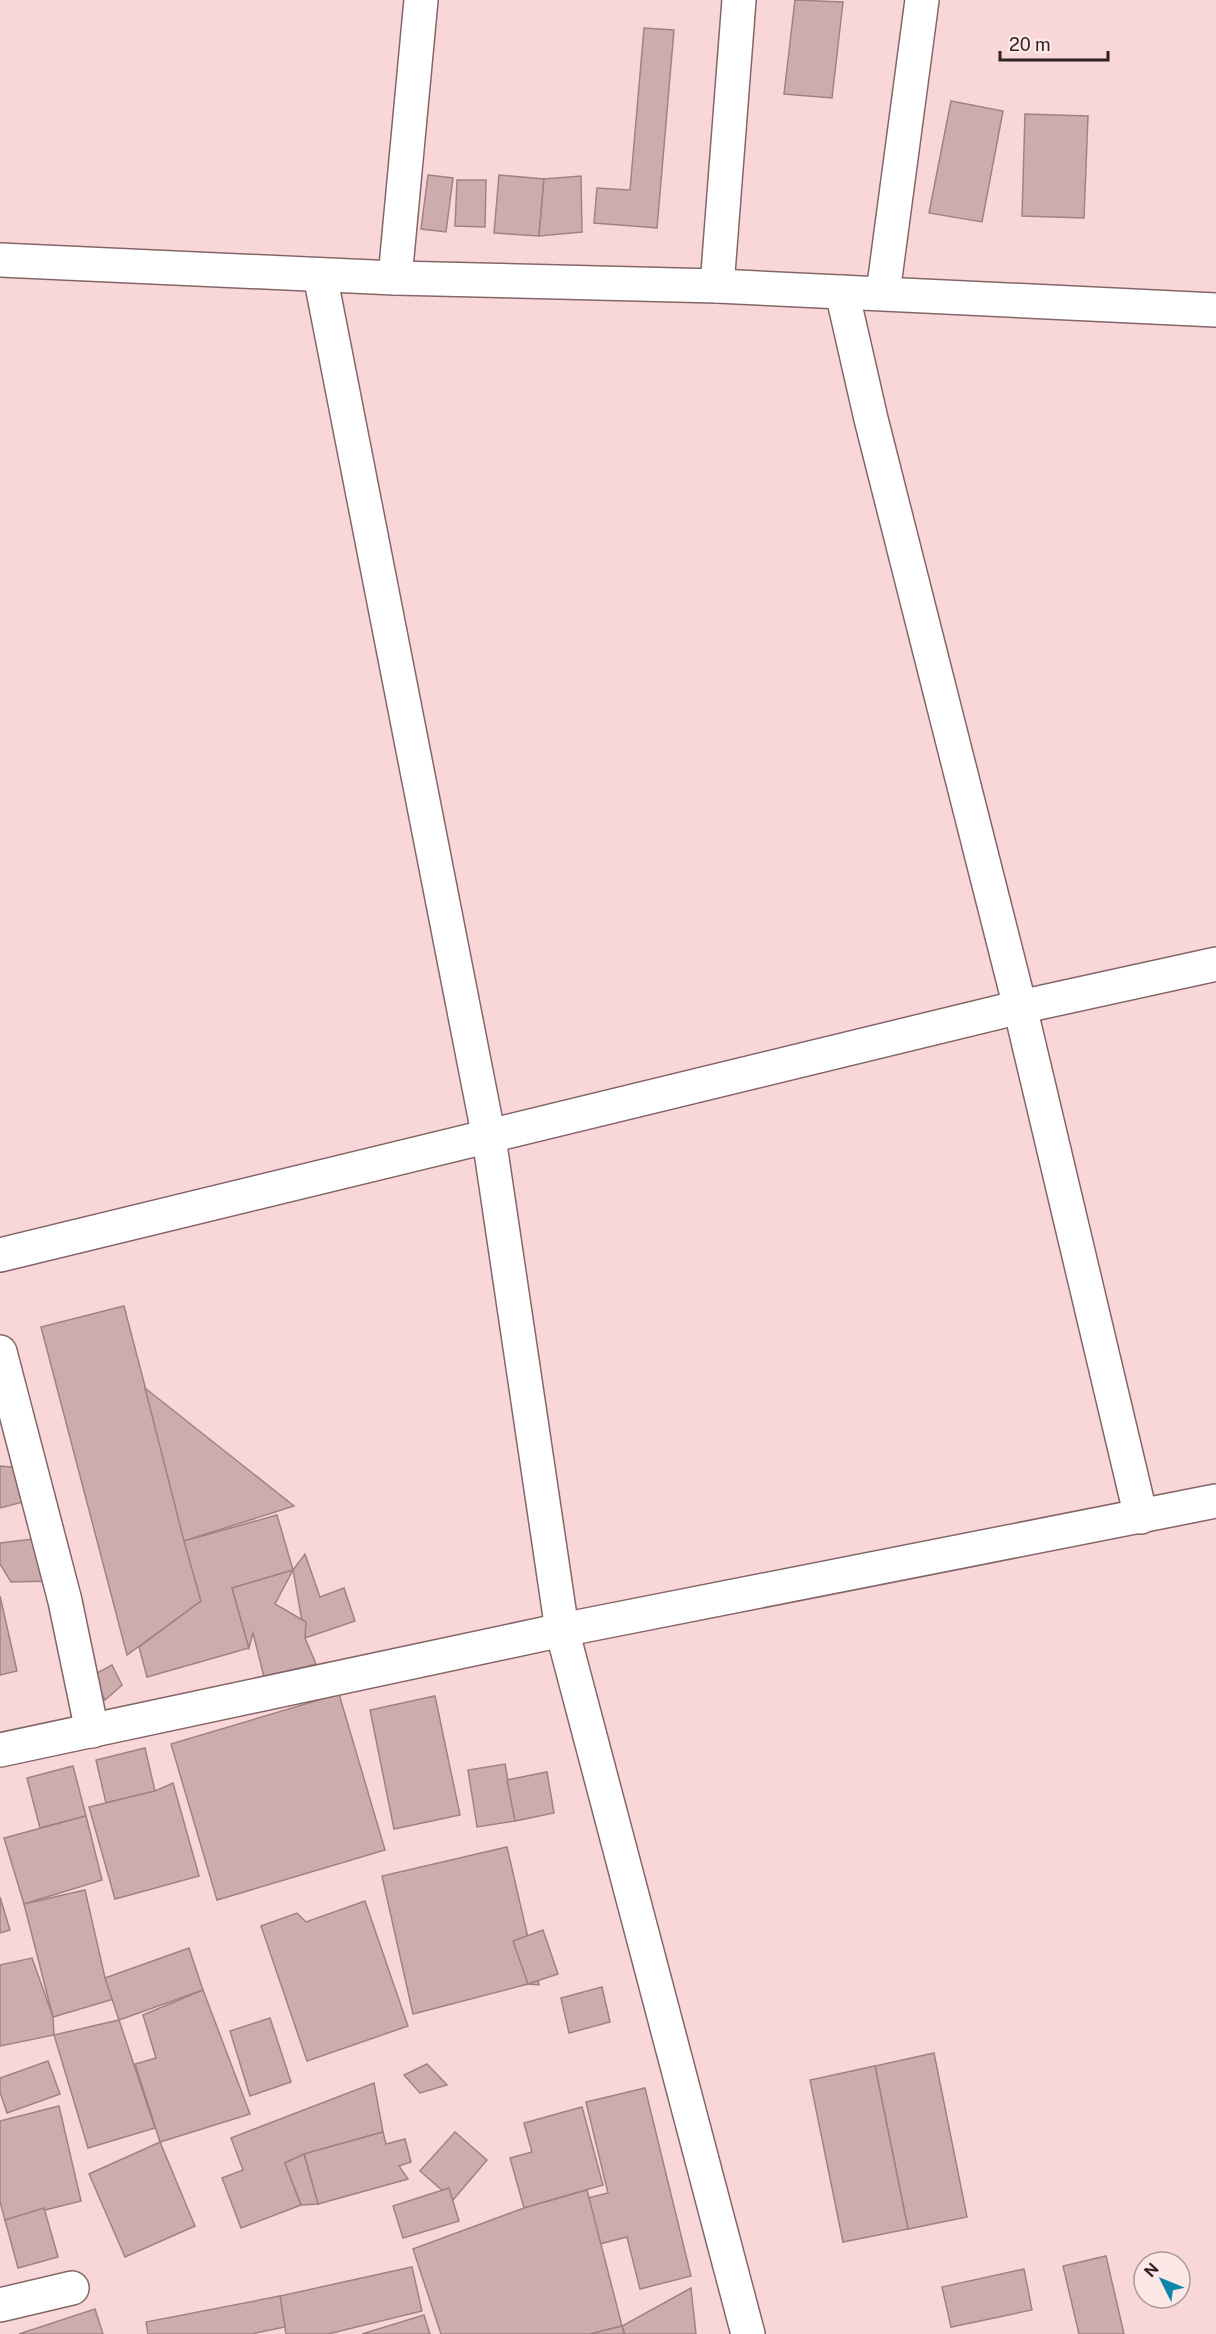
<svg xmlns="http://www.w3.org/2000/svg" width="1216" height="2334" viewBox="0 0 1216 2334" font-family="'Public Sans',sans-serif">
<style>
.building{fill:#cdacae;stroke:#a18284;stroke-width:1.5}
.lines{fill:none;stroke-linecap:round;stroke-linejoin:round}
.street-casing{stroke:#846668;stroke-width:36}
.street{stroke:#fff;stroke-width:33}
</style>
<rect width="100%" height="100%" fill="#f9d7d8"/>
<!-- building -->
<g class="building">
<polygon points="795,0 843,2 832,98 784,94"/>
<polygon points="644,28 674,30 657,228 594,223 597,188 630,190"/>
<polygon points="951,101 1003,111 982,222 929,213"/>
<polygon points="1025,114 1088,116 1084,218 1022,216"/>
<polygon points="428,175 453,178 446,232 421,229"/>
<polygon points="499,175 544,179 539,236 494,233"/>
<polygon points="581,176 582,232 539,236 544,179"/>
<polygon points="457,180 486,180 485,227 455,226"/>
<polygon points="124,1306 201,1601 127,1655 41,1327"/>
<polygon points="145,1388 294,1506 184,1541"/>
<polygon points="0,1466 25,1468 23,1502 0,1508"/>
<polygon points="277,1515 293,1570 232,1588 249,1648 147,1677 139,1647 201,1601 184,1541"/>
<polygon points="33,1539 54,1581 11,1582 0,1564 0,1543"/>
<polygon points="305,1554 320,1597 344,1588 355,1621 305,1638 293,1570"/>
<polygon points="293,1570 275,1604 306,1622 305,1638 316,1664 264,1677 253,1633 249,1648 232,1588"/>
<polygon points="0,1596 17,1671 0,1675"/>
<polygon points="112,1665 122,1685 105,1700 93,1675"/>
<polygon points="339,1694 385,1850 217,1900 171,1744"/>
<polygon points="435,1696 460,1815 394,1829 370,1710"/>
<polygon points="145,1748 155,1791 106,1803 96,1760"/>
<polygon points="505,1764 515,1821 477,1827 468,1770"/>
<polygon points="73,1766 86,1816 40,1828 27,1778"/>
<polygon points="547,1772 554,1813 515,1821 507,1780"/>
<polygon points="173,1783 199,1876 115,1899 89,1807 155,1791"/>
<polygon points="86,1816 102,1880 24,1904 4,1838"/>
<polygon points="507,1847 539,1985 528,1984 413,2014 382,1876"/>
<polygon points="85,1890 105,1978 117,1998 53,2017 24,1904"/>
<polygon points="0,1897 10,1930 0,1933"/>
<polygon points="365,1901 408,2026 307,2061 261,1926 297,1913 306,1922"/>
<polygon points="543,1930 558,1974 528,1984 513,1941"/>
<polygon points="189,1948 203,1990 119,2020 105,1978"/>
<polygon points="32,1958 53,2017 54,2035 0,2046 0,1965"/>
<polygon points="602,1987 610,2022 569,2033 561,1998"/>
<polygon points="203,1990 250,2114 160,2142 135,2064 156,2058 143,2015"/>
<polygon points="270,2018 291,2082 250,2096 230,2031"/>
<polygon points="119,2020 155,2128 88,2148 54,2035"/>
<polygon points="934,2053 967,2217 908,2229 875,2066"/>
<polygon points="48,2061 60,2094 7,2113 0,2092 0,2078"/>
<polygon points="427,2064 447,2085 420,2093 404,2075"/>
<polygon points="875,2066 908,2229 843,2242 810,2080"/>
<polygon points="374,2083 383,2132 304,2154 285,2163 301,2205 241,2228 222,2178 243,2170 231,2138"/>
<polygon points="645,2088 691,2276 640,2289 627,2237 584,2248 572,2202 608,2193 586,2102"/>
<polygon points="59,2106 81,2201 5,2220 0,2202 0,2121"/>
<polygon points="582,2107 603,2185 524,2208 510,2158 532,2152 524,2123"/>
<polygon points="383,2132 386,2144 405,2139 411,2162 399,2166 408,2179 318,2204 304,2154"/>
<polygon points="455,2132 487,2160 453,2200 420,2171"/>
<polygon points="160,2142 195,2226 125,2257 89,2174"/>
<polygon points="304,2154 318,2204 301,2205 285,2163"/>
<polygon points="449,2188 459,2221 403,2238 393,2206"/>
<polygon points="587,2190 622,2326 590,2334 441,2334 413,2249 524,2208"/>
<polygon points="44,2208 58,2257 18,2268 5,2220"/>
<polygon points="1106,2256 1124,2334 1079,2334 1063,2266"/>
<polygon points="412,2267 422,2311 328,2334 286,2334 280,2296"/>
<polygon points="1024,2269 1032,2310 951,2327 942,2287"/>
<polygon points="691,2288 696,2334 625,2334 622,2326"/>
<polygon points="280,2296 285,2327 251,2334 148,2334 146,2322"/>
<polygon points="95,2309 103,2334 19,2334"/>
<polygon points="424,2315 430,2334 362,2334"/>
<polygon points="622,2326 624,2334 590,2334"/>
</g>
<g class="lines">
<defs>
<g id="street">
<polyline points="0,260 395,278 717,286 1216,310"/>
<polyline points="320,275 489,1138 562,1630 748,2334"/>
<polyline points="395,278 421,0"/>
<polyline points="717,286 739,0"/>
<polyline points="842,292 871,419 1020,1007 1141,1517"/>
<polyline points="883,293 922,0"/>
<polyline points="0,1255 1020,1007 1216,964"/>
<polyline points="0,1352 65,1601 92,1731"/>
<polyline points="0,1750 562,1630 1216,1501"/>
<polyline points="0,2305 72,2288"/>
</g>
</defs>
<!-- street casing -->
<use href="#street" class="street-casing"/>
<!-- street -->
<use href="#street" class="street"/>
</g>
<!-- north arrow -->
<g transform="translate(1162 2280) rotate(313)"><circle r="28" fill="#fde8e8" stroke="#ab9999" stroke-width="1.5"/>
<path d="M0-4.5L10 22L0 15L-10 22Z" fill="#0f85aa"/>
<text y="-9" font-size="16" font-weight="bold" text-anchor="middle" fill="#2f2223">N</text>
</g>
<!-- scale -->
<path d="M1000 51v9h108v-9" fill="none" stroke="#2f2223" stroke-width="3"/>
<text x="1009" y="51" font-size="18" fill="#2f2223" stroke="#fde8e8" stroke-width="4.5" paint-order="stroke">20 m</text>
</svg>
